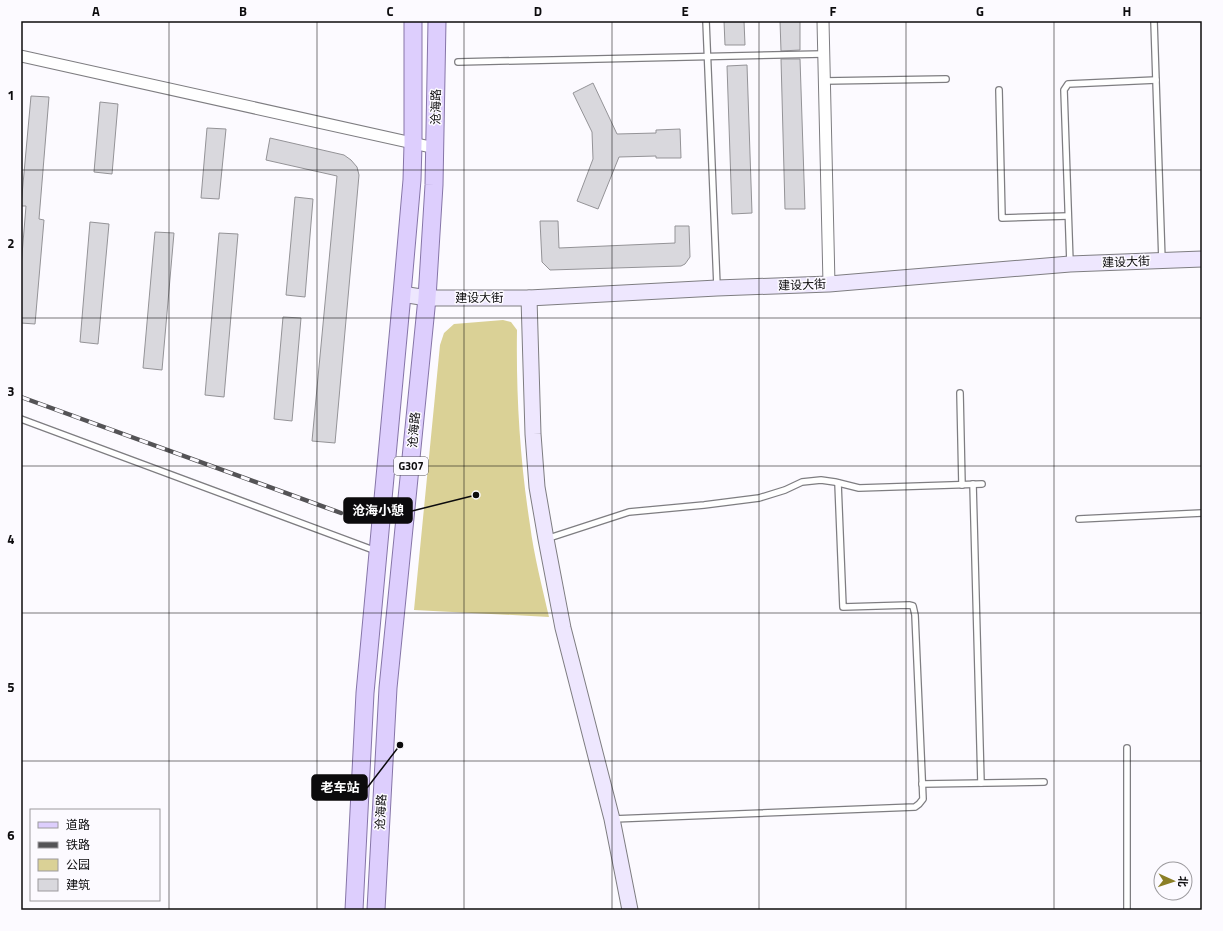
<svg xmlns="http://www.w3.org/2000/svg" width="1223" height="931" viewBox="0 0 1223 931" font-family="'Titillium Web','Noto Sans SC',sans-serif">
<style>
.green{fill:#dad196}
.building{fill:#d9d8dd;stroke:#949397}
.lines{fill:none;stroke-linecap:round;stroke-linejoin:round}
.lane-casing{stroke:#7e7d81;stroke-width:8}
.street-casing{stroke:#7e7d81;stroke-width:13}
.secondary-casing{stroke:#7e7d81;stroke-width:17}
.primary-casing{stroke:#8675a8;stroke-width:19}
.lane{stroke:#fff;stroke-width:5.5}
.street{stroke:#fff;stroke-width:11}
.secondary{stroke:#eee7fe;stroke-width:15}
.primary{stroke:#ddcefd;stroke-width:17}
.rail-casing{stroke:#545356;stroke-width:4.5}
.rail{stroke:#fcfaff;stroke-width:3;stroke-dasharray:9;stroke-linecap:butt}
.grid{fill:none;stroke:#0c0b0d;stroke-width:1;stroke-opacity:0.55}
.labels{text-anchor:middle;stroke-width:3;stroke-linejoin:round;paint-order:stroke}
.shield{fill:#fcfaff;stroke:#545356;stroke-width:1}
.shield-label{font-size:11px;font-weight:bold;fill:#0c0b0d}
.street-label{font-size:12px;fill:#0c0b0d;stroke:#fcfaff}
.leader{fill:none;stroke:#0c0b0d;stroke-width:1.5}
.callout-dot{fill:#0c0b0d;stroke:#fcfaff;stroke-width:1.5}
.callout{fill:#0c0b0d;stroke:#0c0b0d;stroke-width:1.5}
.callout-label{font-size:13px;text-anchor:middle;font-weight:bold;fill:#fff}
.neatline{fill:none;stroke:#0c0b0d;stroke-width:1.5}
.grid-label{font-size:13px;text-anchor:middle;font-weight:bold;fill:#0c0b0d}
</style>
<rect width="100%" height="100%" fill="#fcfaff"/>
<!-- green -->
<path class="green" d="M503,320l8,2 6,8c-1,66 3,130 13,195 4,31 12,61 19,92l-135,-7 26,-265 4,-12 10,-9z"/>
<!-- building -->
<g class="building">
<polygon points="724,21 744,21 745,45 725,45"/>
<polygon points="780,21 800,21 800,50 781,51"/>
<polygon points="781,59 800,59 805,209 785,209"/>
<polygon points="747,65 752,213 732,214 727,66"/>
<polygon points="593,83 617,134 656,133 656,130 680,129 681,158 656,158 656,156 619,157 598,209 577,201 593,159 592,132 573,93"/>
<polygon points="31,96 49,97 39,219 44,220 35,324 21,323 21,267 26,206 21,206"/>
<polygon points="100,102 118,104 112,174 94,172"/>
<polygon points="207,128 226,129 219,199 201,198"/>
<polygon points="270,138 344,155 351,160 357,167 359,175 335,443 312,441 337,176 266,160"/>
<polygon points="295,197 313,199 305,297 286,295"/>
<polygon points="540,221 558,221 559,248 675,243 675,226 689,226 690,257 685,264 681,266 550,270 542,262"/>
<polygon points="90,222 109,224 98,344 80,342"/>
<polygon points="155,232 174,233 162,370 143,368"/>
<polygon points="219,233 238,234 224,397 205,395"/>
<polygon points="283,317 301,318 292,421 274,419"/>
</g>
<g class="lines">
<defs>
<g id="lane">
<polyline points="706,21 717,286"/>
<polyline points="1154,21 1162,261"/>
<polyline points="458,62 823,54"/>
<polyline points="824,81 946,79"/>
<polyline points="999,90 1002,218 1068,216"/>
<polyline points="1070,263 1064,90 1068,84 1156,80"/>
<polyline points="960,393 962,485"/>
<polyline points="21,419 376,551"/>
<polyline points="973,484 981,783"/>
<polyline points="1079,519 1202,513"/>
<polyline points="546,539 629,512 704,505 759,498 785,490 802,482 821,480 835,482 859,488 982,484"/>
<polyline points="922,784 1044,782"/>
<polyline points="613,819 915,807 919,804 923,799 915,615 913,606 909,605 843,607 838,483"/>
<polyline points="1127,910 1127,748"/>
</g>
<g id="street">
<polyline points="823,21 829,284"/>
<polyline points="21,56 435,148"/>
</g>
<g id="secondary">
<polyline points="402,294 427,298 529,298 717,288 829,284 1070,264 1202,259"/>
<polyline points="529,298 533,434 537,487 546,539 563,628 612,819 630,910"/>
</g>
<g id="primary">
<polyline points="354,910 365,693 402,294 412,180 413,144 413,21"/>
<polyline points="376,910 388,688 427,298 434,185 437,21"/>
</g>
</defs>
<!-- lane casing -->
<use href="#lane" class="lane-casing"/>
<!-- street casing -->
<use href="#street" class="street-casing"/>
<!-- secondary casing -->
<use href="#secondary" class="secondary-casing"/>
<!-- primary casing -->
<use href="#primary" class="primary-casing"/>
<!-- lane -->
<use href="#lane" class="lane"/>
<!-- street -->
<use href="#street" class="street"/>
<!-- secondary -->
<use href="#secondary" class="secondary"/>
<!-- primary -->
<use href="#primary" class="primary"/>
<defs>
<polyline id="rail" points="21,397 341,513"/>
</defs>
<!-- rail casing -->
<use href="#rail" class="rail-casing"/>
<!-- rail -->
<use href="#rail" class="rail"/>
</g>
<!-- grid -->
<path class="grid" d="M169,21v889M317,21v889M464,21v889M612,21v889M759,21v889M906,21v889M1054,21v889M21,170h1181M21,318h1181M21,466h1181M21,613h1181M21,761h1181"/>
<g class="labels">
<!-- shield labels -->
<rect class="shield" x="394" y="457" width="34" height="18" rx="3"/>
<g class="shield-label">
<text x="411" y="470">G307</text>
</g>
<!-- street labels -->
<g class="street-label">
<text transform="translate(436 107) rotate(-89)" y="4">沧海路</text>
<text transform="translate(1126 262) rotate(-2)" y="4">建设大街</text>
<text transform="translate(802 285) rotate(-2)" y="4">建设大街</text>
<text x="479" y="302">建设大街</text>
<text transform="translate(414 430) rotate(-85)" y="4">沧海路</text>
<text transform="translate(381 812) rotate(-87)" y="4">沧海路</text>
</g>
</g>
<!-- callouts -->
<path class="leader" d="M476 495L412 511M400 745L367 788"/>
<g class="callout-dot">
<circle cx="476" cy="495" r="4"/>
<circle cx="400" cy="745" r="4"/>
</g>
<g class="callout">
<rect x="344" y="498" width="68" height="25" rx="4"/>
<rect x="312" y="775" width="55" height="25" rx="4"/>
</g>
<g class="callout-label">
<text x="378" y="515">沧海小憩</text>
<text x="340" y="792">老车站</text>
</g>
<!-- border -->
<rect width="1223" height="931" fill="none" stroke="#fcfaff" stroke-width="44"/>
<!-- legend -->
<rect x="30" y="809" width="130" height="92" fill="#fcfaff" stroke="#9c9a9e"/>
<rect x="38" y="822" width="20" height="6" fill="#ddcefd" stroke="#9c9a9e"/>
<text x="66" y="829" font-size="12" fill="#0c0b0d">道路</text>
<rect x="38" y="842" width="20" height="6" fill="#545356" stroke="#9c9a9e"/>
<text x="66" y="849" font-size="12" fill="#0c0b0d">铁路</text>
<rect x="38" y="859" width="20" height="12" fill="#dad196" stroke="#9c9a9e"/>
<text x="66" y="869" font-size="12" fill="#0c0b0d">公园</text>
<rect x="38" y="879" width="20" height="12" fill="#d9d8dd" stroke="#9c9a9e"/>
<text x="66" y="889" font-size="12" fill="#0c0b0d">建筑</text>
<!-- north arrow -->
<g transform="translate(1173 881) rotate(93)"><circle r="19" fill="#fcfaff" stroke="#9c9a9e"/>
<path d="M0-3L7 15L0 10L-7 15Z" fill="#8b7f26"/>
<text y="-6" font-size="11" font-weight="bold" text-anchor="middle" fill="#0c0b0d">北</text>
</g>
<rect x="22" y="22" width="1179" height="887" class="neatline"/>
<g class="grid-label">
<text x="96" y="16">A</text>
<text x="243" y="16">B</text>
<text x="390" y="16">C</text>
<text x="538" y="16">D</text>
<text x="685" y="16">E</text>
<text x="833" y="16">F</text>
<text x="980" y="16">G</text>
<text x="1127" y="16">H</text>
<text x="11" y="100">1</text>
<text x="11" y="248">2</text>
<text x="11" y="396">3</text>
<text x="11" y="544">4</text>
<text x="11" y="692">5</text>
<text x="11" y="840">6</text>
</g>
</svg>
